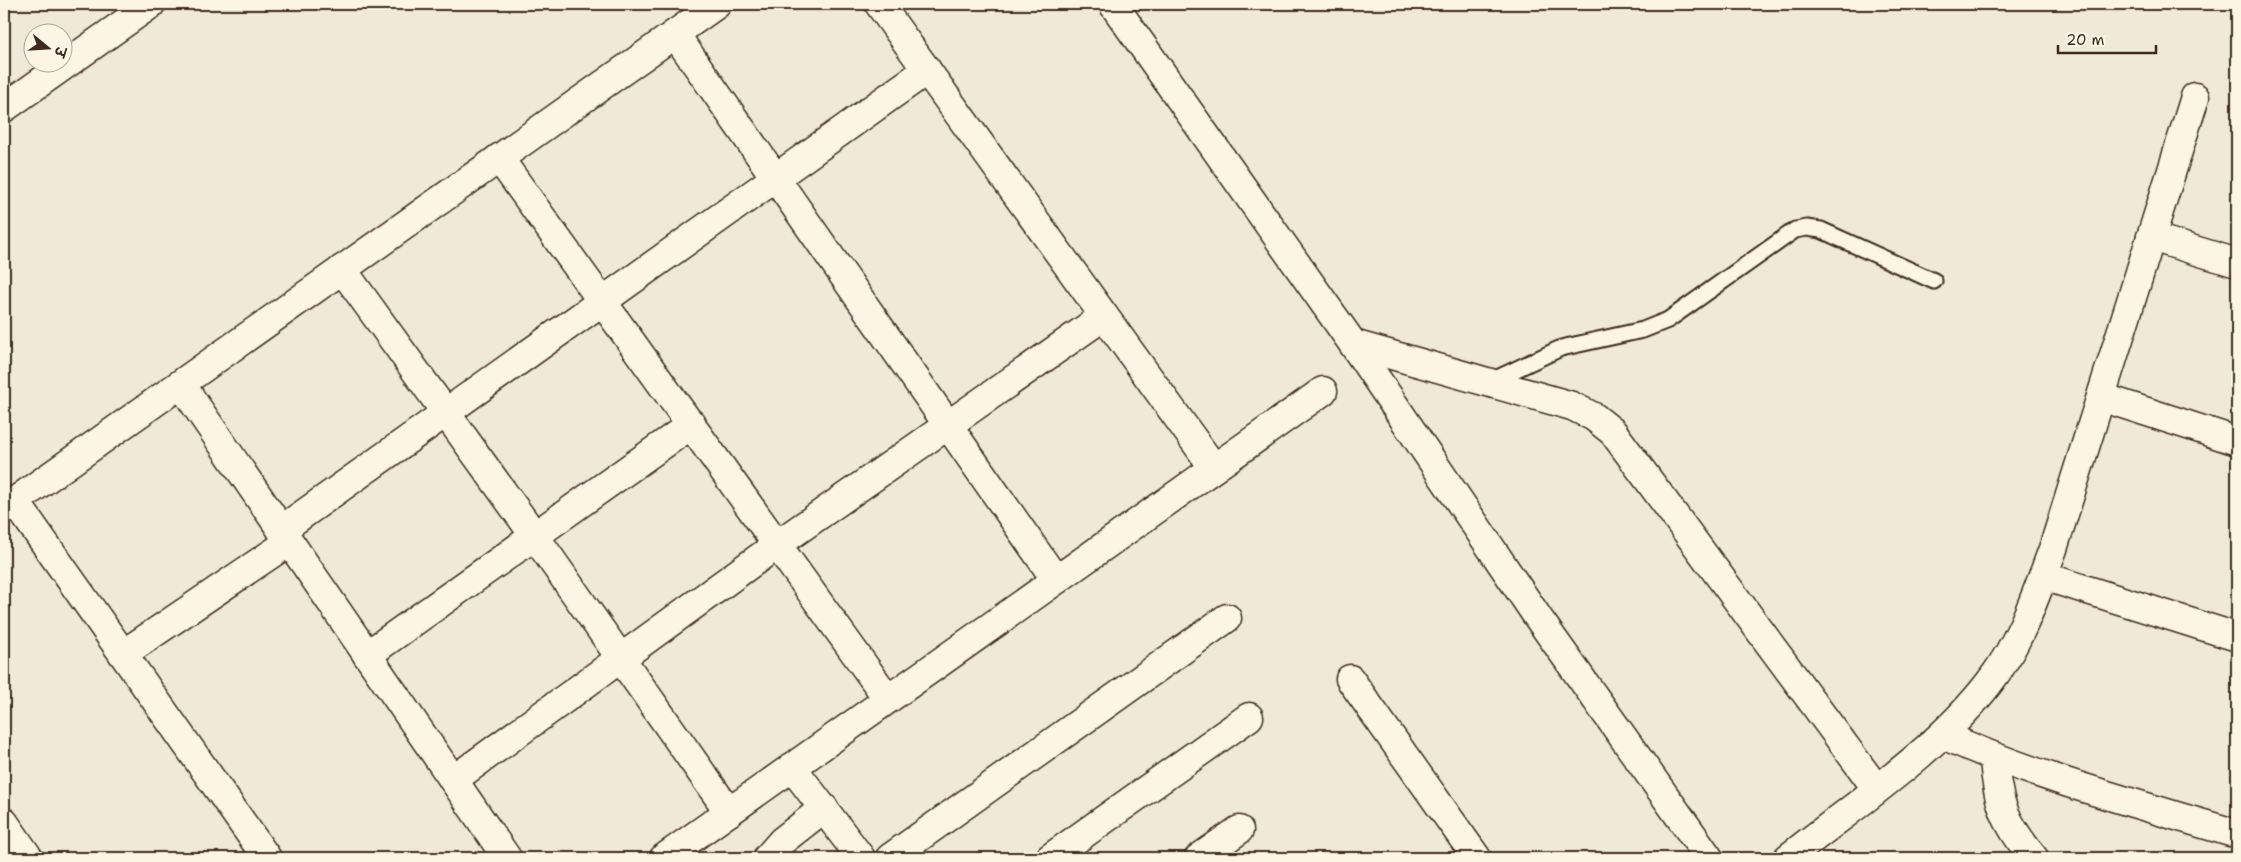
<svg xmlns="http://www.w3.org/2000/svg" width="2241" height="862" viewBox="0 0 2241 862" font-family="'Shantell Sans','Playpen Sans Deva',sans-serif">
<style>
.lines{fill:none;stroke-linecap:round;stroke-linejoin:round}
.service-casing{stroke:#3b2a1e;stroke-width:19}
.minor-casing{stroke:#3b2a1e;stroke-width:31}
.service{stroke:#fcf5e5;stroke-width:15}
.minor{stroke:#fcf5e5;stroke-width:28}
</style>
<rect width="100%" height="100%" fill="#f0e9d9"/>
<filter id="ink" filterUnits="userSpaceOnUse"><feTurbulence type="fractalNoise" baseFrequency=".02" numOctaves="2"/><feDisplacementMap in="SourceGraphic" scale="10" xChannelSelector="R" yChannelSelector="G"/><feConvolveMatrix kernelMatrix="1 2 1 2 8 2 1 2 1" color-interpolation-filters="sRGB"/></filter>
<g filter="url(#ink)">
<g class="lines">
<defs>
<polyline id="service" points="1489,382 1561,348 1643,330 1668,320 1795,230 1807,228 1821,230 1934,281"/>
<g id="minor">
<polyline points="879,4 1214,468"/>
<polyline points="1113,4 1353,344 1539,619 1709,858"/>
<polyline points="675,34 1056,580"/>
<polyline points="4,108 151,4"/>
<polyline points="499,158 888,699"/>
<polyline points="2151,237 2237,263"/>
<polyline points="342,269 534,535 729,812"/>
<polyline points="1353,344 1572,406 1594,417 1613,432 1876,788"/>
<polyline points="181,384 507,858"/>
<polyline points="2101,397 2237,441"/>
<polyline points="15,501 267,858"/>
<polyline points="4,509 717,4"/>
<polyline points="281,530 927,70"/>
<polyline points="2043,576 2237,637"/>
<polyline points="123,654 289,542"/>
<polyline points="367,655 692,424"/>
<polyline points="1350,679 1477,858"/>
<path d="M1943,735c94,43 195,69 294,99"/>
<path d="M1994,758c3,45 11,65 40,100"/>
<polyline points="792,767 861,858"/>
<polyline points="453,780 778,544 1104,316"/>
<polyline points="4,822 29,858"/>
<polyline points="664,858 1323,391"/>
<polyline points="767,858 782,841 824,808"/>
<polyline points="890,858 1227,618"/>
<polyline points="1050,858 1249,717"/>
<polyline points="1199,858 1239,830"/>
<path d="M1788,858c68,-54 152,-109 204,-179 29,-38 44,-85 61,-130l142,-452"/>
</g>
</defs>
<!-- service casing -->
<use href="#service" class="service-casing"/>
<!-- minor casing -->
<use href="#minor" class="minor-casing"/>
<!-- service -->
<use href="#service" class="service"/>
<!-- minor -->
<use href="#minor" class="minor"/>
</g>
</g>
<!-- margin -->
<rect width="2241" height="862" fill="none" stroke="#fcf5e5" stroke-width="20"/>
<rect x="10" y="10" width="2221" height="842" fill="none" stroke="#3b2a1e" stroke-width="2" filter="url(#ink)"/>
<!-- north arrow -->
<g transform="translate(48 48) rotate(108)"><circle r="24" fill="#fcf5e5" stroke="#afa495"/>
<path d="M0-4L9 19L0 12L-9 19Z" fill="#3b2a1e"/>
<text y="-8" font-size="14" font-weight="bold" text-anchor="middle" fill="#3b2a1e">उ</text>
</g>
<!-- scale -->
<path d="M2058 45v8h98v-8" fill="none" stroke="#3b2a1e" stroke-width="2.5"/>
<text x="2066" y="45" font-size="15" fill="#3b2a1e" stroke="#fcf5e5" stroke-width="4" paint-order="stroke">20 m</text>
</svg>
